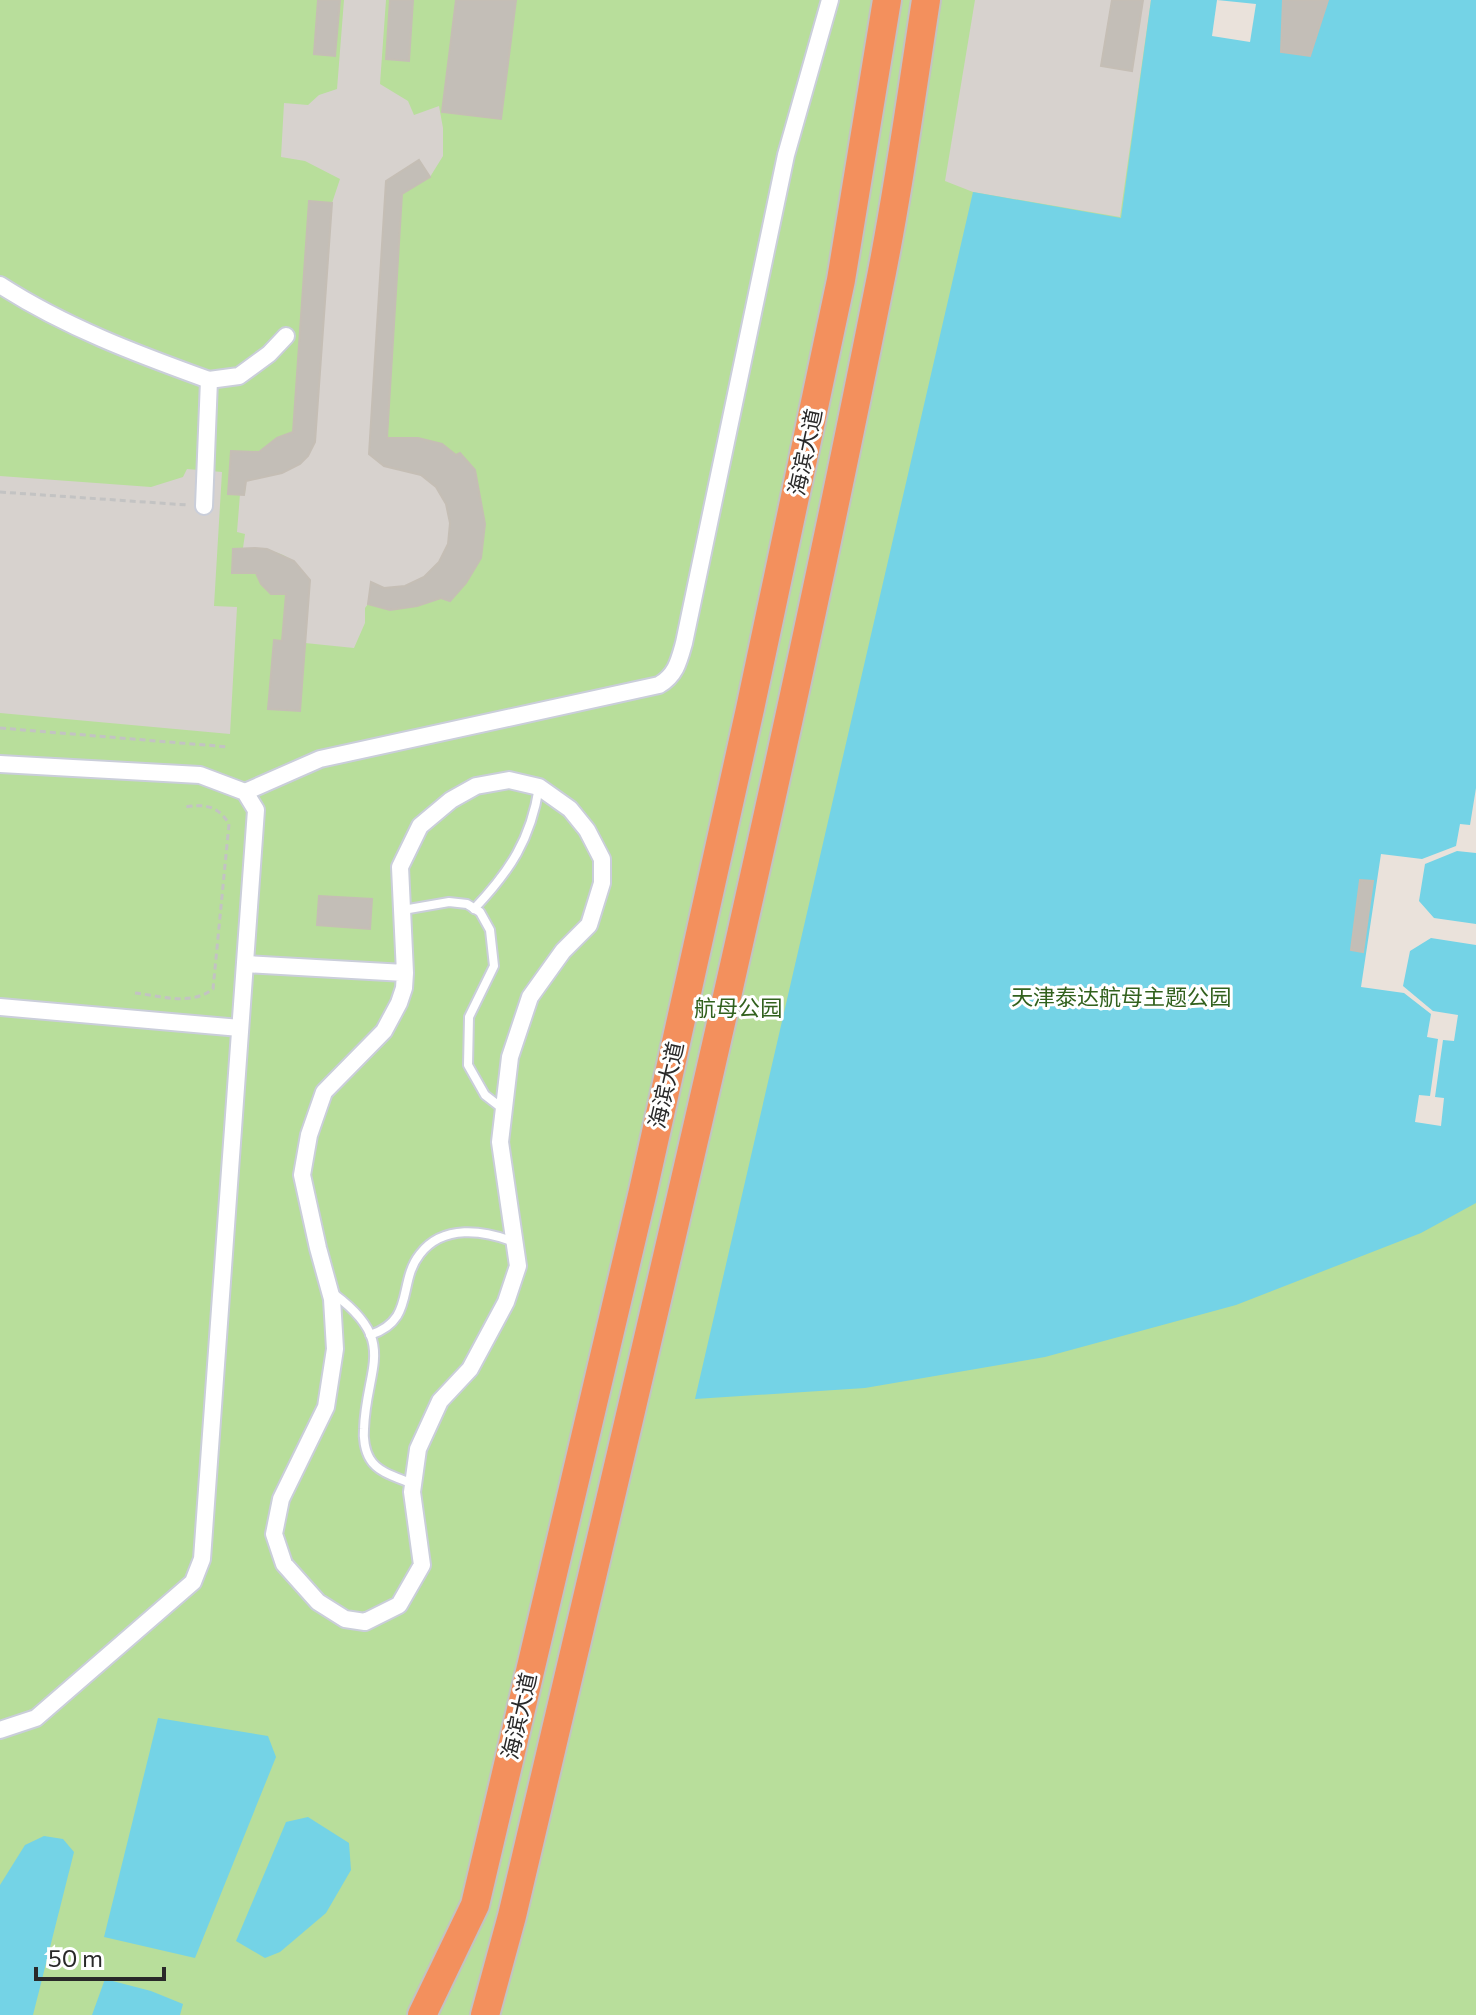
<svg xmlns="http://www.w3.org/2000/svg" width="1476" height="2015" viewBox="0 0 1476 2015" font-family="Commissioner,'Noto Sans SC',sans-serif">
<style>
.green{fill:#b8de9b}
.plaza{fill:#d7d2ce}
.water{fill:#74d3e6}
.pier{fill:#eae2db}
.building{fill:#c3beb7;stroke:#c5beb5;stroke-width:2}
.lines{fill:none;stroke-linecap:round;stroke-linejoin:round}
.lane-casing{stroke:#caceda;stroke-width:12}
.street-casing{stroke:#caceda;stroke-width:20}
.highway-casing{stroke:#c3c3c3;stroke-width:32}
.path{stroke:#c3c3c3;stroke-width:3;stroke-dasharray:6 4;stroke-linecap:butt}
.lane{stroke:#fff;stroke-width:8}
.street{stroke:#fff;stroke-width:16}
.highway{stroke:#f3905d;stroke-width:28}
.labels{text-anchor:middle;stroke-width:6;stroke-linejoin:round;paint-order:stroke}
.street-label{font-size:22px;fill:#292929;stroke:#fff}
.park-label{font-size:22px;fill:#32611e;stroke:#fff}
</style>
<rect width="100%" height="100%" fill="#eae2db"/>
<!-- green -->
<rect class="green" x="0" y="0" width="1476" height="2015"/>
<!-- plaza -->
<g class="plaza">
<polygon points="344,0 386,0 380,84 408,101 414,115 439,106 443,128 443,156 430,177 419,160 386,182 369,454 384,466 421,475 436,487 446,504 450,523 448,544 439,562 424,577 405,586 384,588 371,582 368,604 365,608 365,623 354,648 305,643 310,580 294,561 283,555 267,549 243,548 245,534 237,532 240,494 245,494 246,476 262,477 282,473 308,456 315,441 332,203 340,179 305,161 281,157 284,103 308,105 319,95 337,89"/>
<polygon points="975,0 1151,0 1120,217 973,192 945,181"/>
<polygon points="187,469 222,472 214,606 237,607 230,734 0,713 0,476 151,487 183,477"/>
</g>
<!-- water -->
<g class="water">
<polygon points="1151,0 1476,0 1476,1203 1421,1233 1236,1305 1045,1357 865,1388 695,1399 973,192 1121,218"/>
<polygon points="158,1718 268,1736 276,1757 195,1958 104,1937"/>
<polygon points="308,1817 349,1843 351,1870 326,1913 280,1952 265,1958 236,1941 286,1822"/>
<polygon points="44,1836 63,1839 74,1852 33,2015 0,2015 0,1885 25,1845"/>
<polygon points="105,1979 151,1991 183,2004 180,2015 92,2015"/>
</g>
<!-- pier -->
<g class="pier">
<polygon points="1217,0 1256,4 1250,42 1212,36"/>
<polygon points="1476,788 1476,853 1457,851 1425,864 1419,901 1434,918 1476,924 1476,945 1431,938 1410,951 1403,986 1433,1011 1458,1015 1454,1041 1443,1040 1435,1097 1444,1098 1441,1126 1415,1122 1419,1095 1430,1096 1438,1039 1427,1037 1431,1014 1404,993 1361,987 1381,854 1422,859 1456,846 1460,824 1470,825"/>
</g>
<!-- building -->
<g class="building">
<polygon points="318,0 340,0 335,56 314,54"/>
<polygon points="390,0 413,0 409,61 386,59"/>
<polygon points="456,0 516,0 501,119 442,112"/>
<polygon points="1112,0 1143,0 1132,71 1101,66"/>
<polygon points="1283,0 1328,0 1310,56 1281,52"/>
<polygon points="419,160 430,177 402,194 387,438 418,438 442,444 456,455 460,453 475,470 485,524 481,558 466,583 450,601 441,598 417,606 390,610 368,604 371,582 384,588 405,586 424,577 439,562 448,544 450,523 446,504 436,487 421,475 384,466 369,454 386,181"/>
<polygon points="309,201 332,203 315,442 308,456 300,464 282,473 246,481 244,495 228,494 231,451 259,452 277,438 293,432"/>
<polygon points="255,548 267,549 294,561 310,580 300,711 268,709 274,640 282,641 286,594 271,594 261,584 256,573 232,573 233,549"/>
<polygon points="1360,880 1373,881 1363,952 1351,950"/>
<polygon points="319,896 372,899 370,929 317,925"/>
</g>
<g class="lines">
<defs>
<g id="lane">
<path d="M474,909c36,-38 57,-70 65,-122"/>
<polyline points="403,910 449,902 467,904 480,912 490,930 494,966 469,1017 468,1065 485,1095 503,1109"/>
<path d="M334,1294c65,48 32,73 30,135 -1,9 1,22 6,30 8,14 29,19 43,25"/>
<path d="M370,1335c46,-15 27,-52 50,-81 23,-30 64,-24 94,-12"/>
</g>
<g id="street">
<path d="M0,285c65,42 137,69 209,95l-5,126"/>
<polyline points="209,380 239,376 269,354 286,336"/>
<polyline points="0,764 200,775 245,792 256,810 202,1559 193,1582 36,1718 0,1730"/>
<path d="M245,792l75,-33 339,-74c17,-10 20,-24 25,-42l102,-488 44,-155"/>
<polyline points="245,964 405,973 400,867 420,826 451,800 476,786 509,780 539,787 570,809 587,830 602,859 602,883 589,925 563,951 530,997 510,1057 500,1142 518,1266 506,1302 470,1369 440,1401 418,1449 412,1492 422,1565 399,1605 365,1622 345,1619 318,1602 284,1564 274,1534 281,1499 326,1407 335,1349 332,1299 318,1248 302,1175 309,1135 324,1092 384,1031 399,1003 404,988 405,973"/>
<polyline points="0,1007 240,1028"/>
</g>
<g id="highway">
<polyline points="422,2015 475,1905 643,1191 750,709 841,280 887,0"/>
<path d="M485,2015l27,-99c127,-540 258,-1080 366,-1624 20,-97 33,-195 48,-292"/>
</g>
</defs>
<!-- lane casing -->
<use href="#lane" class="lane-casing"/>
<!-- street casing -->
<use href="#street" class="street-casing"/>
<!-- highway casing -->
<use href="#highway" class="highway-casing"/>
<!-- path -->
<g class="path">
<polyline points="0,492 188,505"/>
<polyline points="0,728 229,747"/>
<path d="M135,993c26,3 56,13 78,-4l16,-165c-11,-19 -25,-20 -45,-17"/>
</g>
<!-- lane -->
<use href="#lane" class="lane"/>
<!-- street -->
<use href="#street" class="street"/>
<!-- highway -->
<use href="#highway" class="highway"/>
</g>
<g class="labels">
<!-- street labels -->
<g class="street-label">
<text transform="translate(805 452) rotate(-78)" y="8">海滨大道</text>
<text transform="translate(666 1085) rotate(-77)" y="8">海滨大道</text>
<text transform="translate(519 1716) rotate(-77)" y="8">海滨大道</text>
</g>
<!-- park labels -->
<g class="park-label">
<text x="1121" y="1005">天津泰达航母主题公园</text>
<text x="738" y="1016">航母公园</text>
</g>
</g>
<!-- scale -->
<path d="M36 1967v12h128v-12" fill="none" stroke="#292929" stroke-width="4"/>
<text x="48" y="1967" font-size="24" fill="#292929" stroke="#ffffff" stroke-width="6" paint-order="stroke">50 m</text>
</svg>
